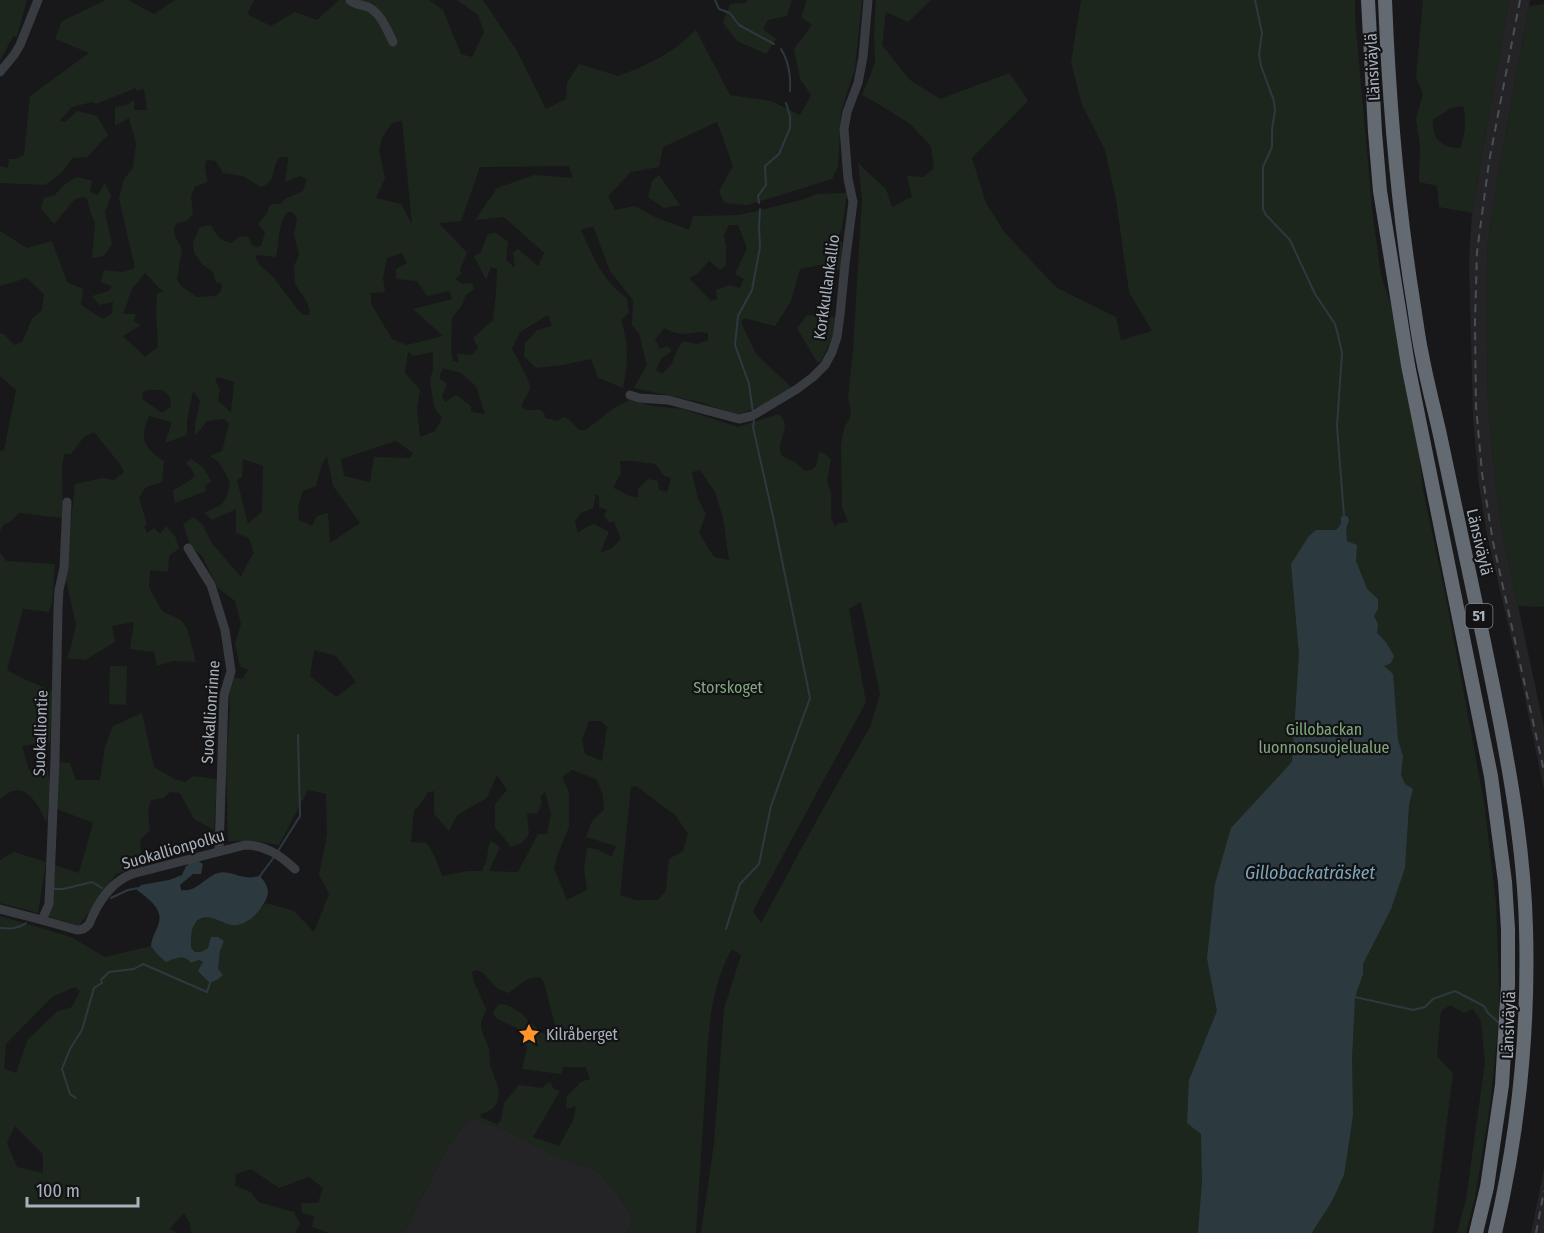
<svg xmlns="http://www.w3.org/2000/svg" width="1544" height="1233" viewBox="0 0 1544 1233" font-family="'Fira Sans Condensed',sans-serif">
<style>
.built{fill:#242427}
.green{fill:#1d261d;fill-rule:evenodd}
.water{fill:#2c3a40}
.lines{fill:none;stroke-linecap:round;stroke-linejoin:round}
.stream{stroke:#2c3a40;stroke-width:2}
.minor{stroke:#383b40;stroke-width:9}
.highway{stroke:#646a71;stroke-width:14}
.rail{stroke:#4b4f55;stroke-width:2;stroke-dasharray:8 6;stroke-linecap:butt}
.labels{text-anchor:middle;stroke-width:4.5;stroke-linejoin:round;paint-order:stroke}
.shield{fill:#131315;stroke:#7c8289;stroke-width:1.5}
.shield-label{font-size:15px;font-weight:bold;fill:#a9b2bb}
.street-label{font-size:16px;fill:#a9b2bb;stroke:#131315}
.park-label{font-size:16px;fill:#82a87e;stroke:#131315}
.poi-label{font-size:16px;fill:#a9b2bb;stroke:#131315;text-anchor:start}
.water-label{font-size:18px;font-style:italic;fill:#7da7b9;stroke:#131315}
</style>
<rect width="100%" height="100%" fill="#18181a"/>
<!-- built -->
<g class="built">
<polygon points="1509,0 1530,0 1500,164 1488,241 1486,288 1488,403 1495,477 1502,531 1544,727 1544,790 1521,679 1487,535 1479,485 1473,418 1469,261 1472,213"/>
<polygon points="470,1118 503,1129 558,1157 592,1169 601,1175 619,1196 633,1219 627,1233 403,1233 447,1148"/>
<polygon points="1544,1167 1544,1233 1531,1233 1543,1175"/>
</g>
<!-- green -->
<g class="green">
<polygon points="0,0 27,0 17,37 13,36 0,61"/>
<path d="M106,0h22l26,14 21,-14h79l-7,14 24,12 24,-14 22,8 22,-20h90l14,10 18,44 11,3 12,-25 -6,-17 -21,-15h26l34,51 29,58 20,-10 1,-16 12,-19 39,12 21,-8 22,-11 17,-11 18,-16 34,65 41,6 29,14 11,-20 -11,-16 -6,-30 18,-24 -11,-8 6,-17h55l-7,68 -14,44 -3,55 -6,12 -84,26 -24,-2 -5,-12 14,-25 -16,-44 -54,25 -4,20 -28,5 -23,24 7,14 20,-4 20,11 34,13 4,-14 46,-1 62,-15 15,-6 31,-1 -5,35 -5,11 5,2v30l-22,-6 -20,4 -9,32 -16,25 -31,-8 -3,4 15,32 35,33 -28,18 -26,10 -34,-12 -69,-15 13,-23 -8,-32 -7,-8 1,-25 -23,-29 -17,-45 -12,4c12,26 21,51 46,68l2,14 -8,8c8,25 7,42 2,68l-25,-10 -7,-19 -28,6 -27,3 -12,-12 1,-13 12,-13 15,-4 -4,-11 -28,17 -8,17c4,7 19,33 18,39 -2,6 -6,12 -9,18l5,4h15l4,5v3l13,3 6,-4 6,3 9,10h7l28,-22 16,-8 23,6 30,3 55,18 40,-13c17,13 -4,26 4,42l13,6 10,9 6,-1 5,-4 3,-14 6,2 6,5 -4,21 4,13v25l4,9 4,-4 9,-1 -6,-15 -1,-62 3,-17 6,-10 1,-8 -3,-12 5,-47 9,-152 -4,-36 28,26 6,18 20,-10 -5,-21 17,1 10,-9 -3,-22 -22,-23 -34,-21 -13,-7 13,-32 -1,-29 2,-34h55l-23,22 -22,-10 -4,33 28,35 30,19 70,-26 18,28 -56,57 14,45 19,30 52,55 59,29 5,23 31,-9 -23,-39 -13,-92 -11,-50 -23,-45 -11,-43 10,-62h274v18l18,199 8,58 28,86 14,129 23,107 38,205 12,100 4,106 -10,98 -15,91 -9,36h-9l9,-34 19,-136 -4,-42 -8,-12 -9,4 -14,-8 -9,6 -4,45 16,17 -20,160h-732l13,-90 10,-134 17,-54 -9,-6c-25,43 -24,97 -27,145 -3,46 -6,93 -9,139h-69l6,-14 -14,-23 -18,-21 -9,-6 -34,-12 -55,-28 -33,-11 -23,30 -44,85h-74l-17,-6 2,-11 -12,-3 -1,-10h17l5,-15 -14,-11 -30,11 -28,-19 -15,5 -1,12 16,6 7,10 36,10 6,12 -5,9h-104l-1,-9 -6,-11 -4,4 -10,12 8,4h-178v-317l71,21 34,20 46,-11 6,8c11,2 26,1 34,9l8,-3 19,9 2,-18 4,-10 -23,11h-6l-4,-3c0,-8 -1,-17 2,-24 7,-13 42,-5 55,-4l18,-18 28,8 20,21 15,-38 -10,-19 8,-40 -1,-41 -18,-4 -29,55 -25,-4h-26l-2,-78 4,-54 -1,-14 4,-18 9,2 6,-9 -8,-4 -5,-22 6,-20 -6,-23 -17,-13 -16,-32 -11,-9 -8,-23 11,-7 9,8 8,17 30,35 6,-13 7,-11 -5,-15 -13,-5v-24l-24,11 -8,-7 17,-8 6,-8 3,-15 -11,-20 -9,-6 12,-5 7,-27 -5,-5 -17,2 -12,15v-11l5,-24 -7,-10 -6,30v14l-22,8 7,-21 -23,-6c-9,23 -7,31 15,45l-2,21 -16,5 -7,11 8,26 -3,2 3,7 7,-5 6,6 6,-8 9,10 4,12 -10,8 -1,16 -18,-2 -1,17 13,24 19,9 6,8 9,34 -23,-1 -16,5 -3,-14 -24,-3 4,-27 -22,4 3,16 -30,18 -18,-2 4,-11 5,-22 -10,-45 3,-39 6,-57 28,-6 11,2 10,-8 -5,-9 -25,-31 -10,5 -13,17h-7l-2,15 1,49 -44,-5 -8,8 -9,5 -2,6v-81l4,-1 12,-60 -16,-14v-43l5,2 9,10 8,-3 10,-23 10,-9 2,-16 -17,-16 -27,8v-55l27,17 25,-7 15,41 16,7 -2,16 22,14 9,-5 1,-12 -14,3 -7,-9 17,-5 3,-5 -11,-4 3,-12 18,2 13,-4 -16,-69 5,-20 9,-11 3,-25 -7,-25 -14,8v-19l12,-2 7,-5v10h13l-3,-21 -7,2 -1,-3 -40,16 -4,-2 -20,5 -12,14 5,1 12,-11 20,5 11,19 -21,22 -14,1 -12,15 -16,12 -45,-2v-17l8,2 1,-9h6l9,-4 6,-59 59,-43 -34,-14 7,-18zM402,121l10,103 -11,-20 -25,-6 9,-20 -6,-28 3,-12 10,-15zM280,157h7l1,3 -3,22 15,-6 7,3 -4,12 -18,8 -4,5h-8l-3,1 -4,10 -8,9 7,8 -4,14 -4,1 -7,-3 1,-3 -4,-5 -8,1 -8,6c-11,-2 -15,-8 -20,-18l-11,2 -7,15 1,11 8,11 11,8 3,10 6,2 -1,7 -5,5 -19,1 -16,-11 -4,-6 5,-31 -7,-13 -1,-7 3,-6 10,-2 6,-7 -2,-18 4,-9 12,-5c0,-8 -3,-13 -1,-21l3,-1 7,1 7,12 20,3 18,11c17,-6 9,-19 19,-30zM569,166l4,12 -39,-3 -37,13 -22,32 29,-3 40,36 -6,13 -20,-17 -5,3 2,16 -9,-8 2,-18 -12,-9 -8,1 -8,19 -6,3 12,24 5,-13 6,2 -1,25 -3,26 -20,18 5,10 -6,7 -15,-1 2,8 -6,-1 -2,-11 1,-32 10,-13 4,-10 8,-6 -2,-6 -10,1 -7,-5 6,-5 -1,-5 7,-16 -28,-30 22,-2 19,-54zM287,212h4l5,4 1,4 -3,14 5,20 -5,12 1,18 12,18 3,10 -2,3h-4l-5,-4 -26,-34 -13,-12 -5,-8 3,-2 18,2c4,-16 1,-31 11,-45zM729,225h9l9,23 -12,26 9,5 -4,9 -10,-3 -14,5 1,9 -6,2 -22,-23 8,-4 12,-13 11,9 6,-5v-18l-2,-11zM402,253l5,10 -11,6v10l21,2 10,15 23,-5 2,8 -39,10 30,27 -36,9 -15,-6 -21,-35v-11l14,-1 -2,-14 4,-20zM145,273l18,19 -6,1 -1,18 2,36 -13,10 -22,-21 18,-11 -7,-4 2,-7h-13l9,-25zM664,328c6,3 13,6 19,6 11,-1 14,-3 25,-1v7l-11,4 -14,-3 -4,5 -7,17 -10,11 -6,-4 5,-11 11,-8 -5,-5 -7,3 -5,-9zM408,352l5,4 20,-4v18l-3,9 4,28 8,11 -7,13 -15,6 -3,-29 3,-18 -15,-17zM443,368l18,5 15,13 9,28 -14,-2v-6l-15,-11 -11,7 -3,-5 5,-13 -7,-5v-5zM218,377l16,5 -3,30 -13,-11 2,-12 -5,-9zM147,390h16l7,7 1,10 -9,6 -20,-14 1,-7zM396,441l17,12 -3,5 -36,-1 -4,25 -26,-6 -3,-17zM327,456l6,30 27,37 -30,20 -2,-30 -11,3 -5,10 -13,-6 -1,-13 5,-16 13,-5 6,-22zM243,459l20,7 -1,45 -14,13 -11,-44 5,-3zM620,461h12l24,3 8,12 7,2 -4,14 -8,-2 -1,-9 -10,-2 -10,10v8c-13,0 -14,-6 -25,-9l8,-15zM700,470l15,22 8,26 6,42 -15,-3 -15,-24 7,-19 -8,-15 -6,-27zM596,494l3,2v11l8,3 -3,5 4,7h6l7,17 -9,9 -12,5 9,-21 -15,-8 -8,3 -8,6 -3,-12 6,-8 12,-5zM861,602l19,92 -10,33 -51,89 -58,107 -8,-12 113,-209 -17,-93zM314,650l22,6 20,26 -20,15 -26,-21zM589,721h12l6,6 -5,34 -17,-7 -3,-15zM572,770l24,9 7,16 1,15 -12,11 -6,16 30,9 -4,11 -15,-8 -10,-1 -3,21 3,21 -20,10 -13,-32 5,-17 10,-24v-35l-7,-15zM497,775l10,15 -12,14v24l10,11 5,8 12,-4 7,-9 -2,-20 11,-1 4,-10 -2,-6 5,-5 6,21 -4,21h-9l-20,38 -29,-1 11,-24 -9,-6 -3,7 -1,11 -5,12h-14l-26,5 -6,-17 -9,-16 -16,-1 3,-32 5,-4 9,-14 6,-1v23l15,17 8,-16 30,-17zM636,786l40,30 12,18 -5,17 -14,8 -3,31 -8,10h-22l-16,-5 11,-108zM475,970l7,2 16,17 10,4c12,-7 18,-18 33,-15l3,5 11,42c-2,4 -6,8 -11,9 -15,-10 -26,-30 -45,-30l-6,8 3,6 21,10 10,20 -5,21 39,5 2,-7h23l4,12 -9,3 -14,14 -1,13 10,-3 -3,15 -14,25 -26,-9 27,-46 -6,-2 -4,-7 -8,6 -23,-3 -15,18 -3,17 -4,4 -17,-7 1,-3c3,-1 10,-3 12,-6 12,-12 2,-28 -2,-40 -2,-7 -1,-13 -2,-19 -2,-8 -7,-14 -8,-22 -1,-7 4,-11 5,-18l-12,-27 -2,-10zM75,987l5,4 -8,16 -14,4 -30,28 -12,34 -12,-4 2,-25 46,-47zM15,1126l28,28v19l-26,-6 -10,-24z"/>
<polygon points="748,0 792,0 787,16 768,20 763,29 776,39 766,54 737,41 723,23 730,4 746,3"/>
<path d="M1423,0h86l-37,213 -33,-6 -2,-21 -18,-4 1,-35 -4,-28 7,-25 -7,-17zM1463,106c4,10 2,32 -3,42 -20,0 -28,-10 -27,-29l19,-11z"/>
<polygon points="1544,4 1544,607 1518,606 1502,531 1495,477 1488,403 1486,288 1488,241 1500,164 1529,6"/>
<polygon points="659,175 680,205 664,208 648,197 652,181"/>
<polygon points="77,177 92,181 90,192 98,195 105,183 111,196 105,212 112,244 104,256 92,258 95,223 91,214 87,199 84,197 75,199 54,224 41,208 44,198 54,196 65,184"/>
<polygon points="807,315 835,317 833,335 821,362 817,362 797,328"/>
<polygon points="191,459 203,467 211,481 205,486 206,491 175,503 173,490 186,483 195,476 192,469 186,463"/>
<path d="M0,552l6,9 49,3 -3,40 -3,8 -26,-3 -16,61 17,9 28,12 -2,50 -28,5 7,24 8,4 10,-7 3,17 -3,38c-8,-12 -16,-36 -34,-31 -4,1 -9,5 -13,8z"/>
<polygon points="110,666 127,666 126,705 109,704"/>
<polygon points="142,713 154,767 174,779 185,782 193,776 217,779 214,830 194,819 180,793 170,792 163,798 151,800 148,810 150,830 140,840 142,867 116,874 79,926 48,916 54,865 79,873 93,823 57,809 57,762 70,763 76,780 100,780 105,747 113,726"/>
<polygon points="14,852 46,862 38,913 0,903 0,860"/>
</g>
<!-- water -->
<g class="water">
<polygon points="1344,516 1347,516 1349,520 1346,529 1347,541 1357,545 1356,561 1367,589 1378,599 1378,609 1374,616 1378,624 1377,633 1386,642 1394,656 1391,663 1384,666 1393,674 1398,740 1403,756 1401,775 1405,784 1413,789 1409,805 1405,868 1391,909 1363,964 1363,974 1355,997 1352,1058 1353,1115 1344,1175 1331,1203 1314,1229 1312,1233 1198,1233 1202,1182 1201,1134 1187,1123 1189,1080 1217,1011 1207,958 1215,884 1231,828 1292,762 1299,654 1291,564 1309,536 1316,530 1336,530 1341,524 1341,517"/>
<path d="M195,859l8,5 -2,10h-8l-13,11 1,5c15,3 24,-13 37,-17 9,-3 18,3 28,4 4,1 9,0 14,-1 5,6 10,13 7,21 -5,13 -20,30 -35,28 -11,-2 -20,-11 -32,-6 -10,4 -9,20 -9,29l4,4h6l7,-4 3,-11h7l6,4 -4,10 -2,18 5,6 -5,4 -8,4 -12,-12 5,-9 -4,-2 -8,3c-8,-9 -15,-5 -25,-1l-9,-8 -6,-8c1,-11 6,-15 8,-24 4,-14 -13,-25 -22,-32l4,-5 28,-5 13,-5 4,-9z"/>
</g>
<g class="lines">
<!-- stream -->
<g class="stream">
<polyline points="715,0 719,9 730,13 739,25 774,44"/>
<polyline points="1255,0 1262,33 1259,54 1261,66 1274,101 1275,110 1272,130 1272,147 1263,167 1263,209 1266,215 1290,240 1315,294 1335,324 1338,335 1342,353 1337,426 1344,516"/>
<path d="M781,49c8,13 10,26 9,42"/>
<polyline points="759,203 758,196 766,185 765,166 779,154 790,128 790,116 786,103"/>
<polyline points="753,413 749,384 735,345 738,316 752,290 760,247 759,226 760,209"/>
<polyline points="278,851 300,816 298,735"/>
<polyline points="260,876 274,857"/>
<polyline points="53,889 63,889 92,882 102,888"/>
<polyline points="111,898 128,890 139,888"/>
<path d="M0,928c10,1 18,1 26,-5"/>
<polyline points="726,929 740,884 759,864 771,806 810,698 774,521 753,427 754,421"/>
<polyline points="1355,997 1413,1010 1425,1007 1433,999 1455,991 1484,1006 1488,1013 1498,1022"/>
<polyline points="76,1098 70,1094 62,1069 70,1049 82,1030 94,988 102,983 101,980 109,972 134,969 143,964 207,992 210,983"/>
</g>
<!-- minor -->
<g class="minor">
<path d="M350,0c5,5 11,4 18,7 13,6 19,23 25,35"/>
<polyline points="0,72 14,55 20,45 38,0"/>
<polyline points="630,395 639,398 668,400 739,419 752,416 797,389 813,377 825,365 832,352 837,337 840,315 845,264 853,202 848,179 844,129 847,112 858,83 863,57 868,0"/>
<polyline points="188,548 211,585 225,630 231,671 224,695 219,851"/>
<polyline points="0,909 42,920 49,904 55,760 58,608 59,590 64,568 67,502"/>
<path d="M42,920l35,10c4,0 9,-2 12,-6 1,-1 3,-8 4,-9 8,-17 21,-34 39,-41l113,-29c21,0 36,11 50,24"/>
</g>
<!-- highway -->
<g class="highway">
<polyline points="1368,0 1375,132 1380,191 1408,365 1491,776 1505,882 1508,929 1508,985 1502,1085 1487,1187 1476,1233"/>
<path d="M1385,0c4,100 12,200 28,300 3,18 5,37 9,55 5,27 12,53 18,80 18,83 36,167 53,251 16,80 31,161 33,242 3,106 -7,203 -31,305"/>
</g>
<!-- rail -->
<g class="rail">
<polyline points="1520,0 1489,162 1477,252 1475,322 1476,406 1482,473 1493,542 1544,771"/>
<polyline points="1536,1233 1544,1191"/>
</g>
</g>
<!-- icons -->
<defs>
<symbol id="sight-bare" viewBox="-9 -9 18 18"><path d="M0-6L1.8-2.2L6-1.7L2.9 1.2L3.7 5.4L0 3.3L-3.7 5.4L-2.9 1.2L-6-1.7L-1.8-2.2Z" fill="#ff952b" stroke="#131315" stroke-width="2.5" paint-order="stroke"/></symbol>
</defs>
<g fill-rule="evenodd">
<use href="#sight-bare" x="514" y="1019" width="30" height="30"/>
</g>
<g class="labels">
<!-- shield labels -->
<rect class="shield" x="1465.5" y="604" width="27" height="24" rx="4.5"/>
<g class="shield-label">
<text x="1479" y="621">51</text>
</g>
<!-- street labels -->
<g class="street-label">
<text transform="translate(1372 67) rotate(-93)" y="6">Länsiväylä</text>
<text transform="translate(826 287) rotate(-82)" y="6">Korkkullankallio</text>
<text transform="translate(1480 542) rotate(77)" y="6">Länsiväylä</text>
<text transform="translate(210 712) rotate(-86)" y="6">Suokallionrinne</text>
<text transform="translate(40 733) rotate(-88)" y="6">Suokalliontie</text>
<text transform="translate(173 849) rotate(-16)" y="6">Suokallionpolku</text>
<text transform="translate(1508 1025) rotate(-88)" y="6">Länsiväylä</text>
</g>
<!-- park labels -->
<g class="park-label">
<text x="728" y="693">Storskoget</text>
<text x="1324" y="735">Gillobackan<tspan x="1324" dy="18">luonnonsuojelualue</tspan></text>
</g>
<!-- poi labels -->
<g class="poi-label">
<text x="546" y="1040">Kilråberget</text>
</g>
<!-- water labels -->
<g class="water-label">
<text x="1310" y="879">Gillobackaträsket</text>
</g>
</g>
<!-- scale -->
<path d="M27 1197v9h111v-9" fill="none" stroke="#a9b2bb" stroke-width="3"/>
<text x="36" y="1197" font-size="18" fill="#a9b2bb" stroke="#131315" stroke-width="4.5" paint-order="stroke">100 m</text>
</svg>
